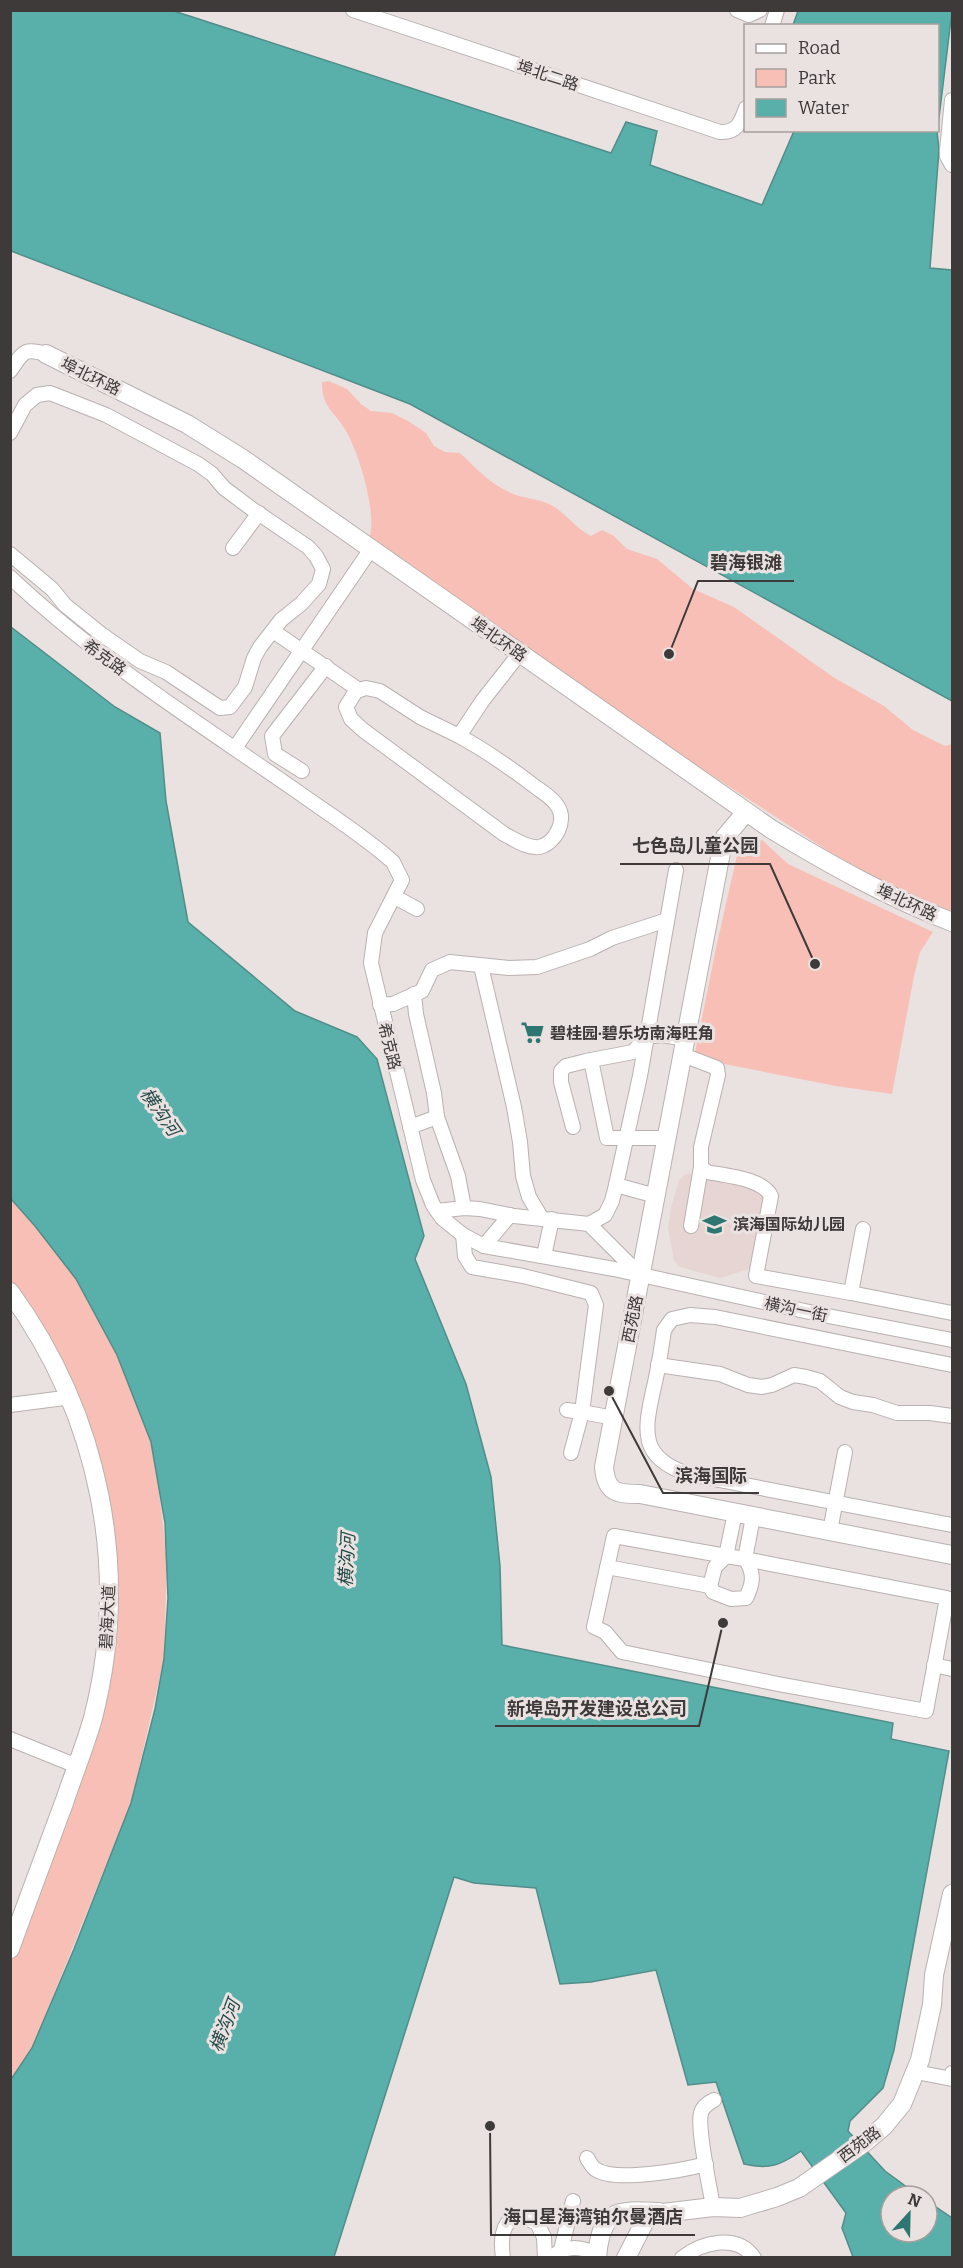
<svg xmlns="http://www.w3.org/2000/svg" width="963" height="2268" viewBox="0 0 963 2268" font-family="Bitter,'Noto Sans SC',serif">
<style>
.built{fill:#e6d5d2}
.green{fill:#f8bfb6}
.water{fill:#59b0ab;stroke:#518d89;stroke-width:1.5}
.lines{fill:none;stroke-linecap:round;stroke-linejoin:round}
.minor-casing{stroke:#b9b1b0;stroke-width:16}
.major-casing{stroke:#b9b1b0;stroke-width:20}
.minor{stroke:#fff;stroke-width:14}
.major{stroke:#fff;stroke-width:18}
.labels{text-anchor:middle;stroke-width:6;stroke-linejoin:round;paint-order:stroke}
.street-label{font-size:16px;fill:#3d3a39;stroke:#eae2e0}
.poi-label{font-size:16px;font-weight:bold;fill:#3d3a39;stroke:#eae2e0;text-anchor:start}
.water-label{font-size:18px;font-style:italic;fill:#224a48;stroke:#eae2e0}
.leader{fill:none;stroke:#3d3a39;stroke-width:2}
.callout-dot{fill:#3d3a39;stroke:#eae2e0;stroke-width:2}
.callout-label{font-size:18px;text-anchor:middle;font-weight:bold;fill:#3d3a39;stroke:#eae2e0;stroke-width:6;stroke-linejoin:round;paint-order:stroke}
</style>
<rect width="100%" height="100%" fill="#eae2e0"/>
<!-- built -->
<polygon class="built" points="696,1173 756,1185 765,1194 753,1260 749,1269 720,1278 680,1267 674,1261 668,1228 671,1208 679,1180 685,1174"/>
<!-- green -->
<g class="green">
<path d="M329,381l18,8 14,15 10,7 21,2 16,8 18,12 8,13 11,6 15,1c16,15 30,31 51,40 13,6 27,5 40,12 15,8 24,23 40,31l11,-6 12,6 13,13 30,10 36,30 41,18 99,70 51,29 29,24 32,16 7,-2v168l-58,-25 -58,-31 -137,-89 -265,-185 -65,-43c9,-24 -10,-86 -23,-108 -12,-21 -24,-22 -24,-49z"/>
<polygon points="762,840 788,864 933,932 920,952 914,976 892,1094 836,1086 694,1058 716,948 738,851"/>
<polygon points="11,1200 35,1226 76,1279 117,1355 151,1442 158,1482 167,1560 164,1659 131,1803 32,2048 11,2081 11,1946 107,1641 106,1524 80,1420 11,1295"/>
</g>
<!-- water -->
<g class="water">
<polygon points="10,11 174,11 611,153 626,122 657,131 650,165 762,205 794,131 937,131 939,150 930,268 952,270 952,701 410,404 11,251"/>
<polygon points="798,11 952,11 938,126 938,26 793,25"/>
<path d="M11,627l104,80 45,26 6,68 22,121 107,89 62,26 20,22 47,177 -9,23 51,125 25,93 9,89 2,79 391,78 -2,16 58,12 -55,299 -11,38 -33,33 -2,10 37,40 34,25h-28v36h36v-31l25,17v39h-99l-11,-29 4,-15 -45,-62c-20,14 -32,19 -57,13l-28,-82 -28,3 -32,-115 -65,12 -31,2 -24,-96 -62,-5 -20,-6 -120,380h-323l-1,-176 22,-33 42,-99 57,-146 24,-94 9,-50 4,-61 -3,-75 -14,-81 -34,-87 -41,-76 -41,-53 -24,-27z"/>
</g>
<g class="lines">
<defs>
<g id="minor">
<path d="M353,10l367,122c17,1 21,-10 26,-24"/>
<polyline points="737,10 749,15 760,10"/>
<polyline points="772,26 777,10"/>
<polyline points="952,100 947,150 947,156 952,165"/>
<path d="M10,371c13,-18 13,-24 36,-17"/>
<polyline points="10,433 25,405 37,395 50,393 106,415 198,464 212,474 224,488 252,509 308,547 316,556 323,569 319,584 301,604 281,620 260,647 254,658 245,687 230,707 220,708 166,672 140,661 101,634 65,605 52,589 10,554"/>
<polyline points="233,548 259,513"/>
<path d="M10,577c88,83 190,147 288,215 32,23 66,44 95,70l9,18 -27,53 -4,30 52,217 10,25 9,13 21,17 21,11 130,23 209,46 129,25"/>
<polyline points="273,631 359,690"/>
<path d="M459,736l-39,-19 -40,-26 -14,-3 -10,3 -10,16 5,12 12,11 141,104c10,5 24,15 35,13 16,-3 28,-26 19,-40 -4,-8 -14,-14 -21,-19 -25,-19 -50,-37 -78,-52l24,-36 37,-47"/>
<polyline points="235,748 371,549"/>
<polyline points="302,771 275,754 272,736 326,666"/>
<polyline points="395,897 417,909"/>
<polyline points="481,966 514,1107 520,1142 523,1176 529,1197 541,1217"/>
<polyline points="414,994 416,1014 434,1093 437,1117 458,1176 464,1208"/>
<polyline points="380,1005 393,1004 422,991 432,970 450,962 509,968 537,967 590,949 612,938 667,920"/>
<path d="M683,1055l34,13 1,7 -17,72v20l6,5c19,4 55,6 64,24l-15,80 95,17 12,-64"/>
<polyline points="591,1060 607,1138 667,1138"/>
<polyline points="410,1127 437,1117"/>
<polyline points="573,1127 561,1082 561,1071 566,1066 586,1061 633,1052 646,1037 662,1035 686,1039"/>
<polyline points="656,1196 616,1185 640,1076 676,870"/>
<polyline points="437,1211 464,1208 480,1209 514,1216 589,1224 605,1215 612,1201 616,1185"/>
<polyline points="589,1224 639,1274"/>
<polyline points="691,1226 701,1167"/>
<polyline points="463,1235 465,1256 472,1267 523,1276 591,1293 596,1305 582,1412 614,1418"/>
<polyline points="484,1246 510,1215"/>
<polyline points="544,1256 552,1219"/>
<polyline points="851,1293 952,1313"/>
<polyline points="658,1365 720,1374 748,1385 762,1387 772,1385 794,1375 806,1377 820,1381 840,1397 853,1402 873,1405 897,1413 930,1413 952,1416"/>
<path d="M952,1365l-237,-48 -25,-2 -18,4 -8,11c-3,21 -6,41 -11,61 -9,41 -13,67 35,83l264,51"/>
<polyline points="10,1405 64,1398"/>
<polyline points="567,1410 582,1412 571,1453"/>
<polyline points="735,1513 726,1556 614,1536 594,1627 605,1632 622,1652 778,1684 926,1711 947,1598 745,1559 753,1517"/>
<polyline points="830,1531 845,1452"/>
<path d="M726,1556l19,3c10,14 8,25 1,39l-15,1 -18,-7 -3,-6 5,-19z"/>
<polyline points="607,1567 710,1586"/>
<polyline points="934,1665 952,1669"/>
<polyline points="10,1739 77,1766"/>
<polyline points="916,2072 952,2079 952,2073"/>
<path d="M587,2158c2,3 5,9 8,11 19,14 89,1 111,-5"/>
<path d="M713,2207c-3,-19 -16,-78 -12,-94 2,-7 7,-10 13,-13"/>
<polyline points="561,2250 573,2201"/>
<path d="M503,2258c-2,-14 -3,-39 16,-41 6,0 13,4 18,6l7,14 1,21"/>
<path d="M550,2258c16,-13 29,-12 47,-4"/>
<path d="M682,2258c20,-16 56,-25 72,0"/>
</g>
<g id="major">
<path d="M46,354l141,70 56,35 528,370c58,35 118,69 181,93"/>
<path d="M746,812l-21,25 -3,10 -118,620c2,26 13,27 36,27l312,61"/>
<path d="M10,1292c90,124 121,278 83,426 -8,28 -19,55 -28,82 -18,49 -37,99 -55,149"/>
<path d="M597,2258c4,-49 19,-48 62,-46"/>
<polyline points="626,2258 646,2219 663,2213 713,2207 740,2208 777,2197 799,2188 865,2142 884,2126 902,2104 920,2060 932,2005 934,1975 952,1894"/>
</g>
</defs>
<!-- minor casing -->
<use href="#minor" class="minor-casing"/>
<!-- major casing -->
<use href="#major" class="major-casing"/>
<!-- minor -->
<use href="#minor" class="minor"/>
<!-- major -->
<use href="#major" class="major"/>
</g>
<!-- icons -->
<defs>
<symbol id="supermarket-bare" viewBox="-9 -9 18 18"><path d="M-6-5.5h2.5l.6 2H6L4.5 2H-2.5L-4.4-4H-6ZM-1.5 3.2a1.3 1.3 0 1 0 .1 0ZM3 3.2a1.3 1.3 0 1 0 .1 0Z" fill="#2d7672" stroke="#eae2e0" stroke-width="2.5" paint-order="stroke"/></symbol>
<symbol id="school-bare" viewBox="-9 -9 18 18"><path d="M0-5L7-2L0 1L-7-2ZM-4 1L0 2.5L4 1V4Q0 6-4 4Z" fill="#2d7672" stroke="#eae2e0" stroke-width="2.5" paint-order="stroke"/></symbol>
</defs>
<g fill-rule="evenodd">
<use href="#supermarket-bare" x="516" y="1016" width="33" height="33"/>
<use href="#school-bare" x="698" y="1208" width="33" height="33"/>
</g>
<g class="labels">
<!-- street labels -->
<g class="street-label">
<text transform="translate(548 75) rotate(18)" y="6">埠北二路</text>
<text transform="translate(91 376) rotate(26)" y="6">埠北环路</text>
<text transform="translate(499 639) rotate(35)" y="6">埠北环路</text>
<text transform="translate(105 657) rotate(36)" y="6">希克路</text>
<text transform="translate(907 902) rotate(25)" y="6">埠北环路</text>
<text transform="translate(390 1046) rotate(76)" y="6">希克路</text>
<text transform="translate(796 1309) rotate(12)" y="6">横沟一街</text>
<text transform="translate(632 1319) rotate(-79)" y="6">西苑路</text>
<text transform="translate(107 1617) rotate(-87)" y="6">碧海大道</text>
<text transform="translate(859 2144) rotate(-37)" y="6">西苑路</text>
</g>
<!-- poi labels -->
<g class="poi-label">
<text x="550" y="1039">碧桂园·碧乐坊南海旺角</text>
<text x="733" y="1230">滨海国际幼儿园</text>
</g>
<!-- water labels -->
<g class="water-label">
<text transform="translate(160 1112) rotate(55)" y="6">横沟河</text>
<text transform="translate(347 1560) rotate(-87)" y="6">横沟河</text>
<text transform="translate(225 2026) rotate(-69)" y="6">横沟河</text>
</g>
</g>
<!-- callouts -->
<path class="leader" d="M669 654L698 581H794M815 964L770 864H620M609 1391L663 1493H759M723 1623L699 1726H495M490 2126L491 2235H695"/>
<g class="callout-dot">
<circle cx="669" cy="654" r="6"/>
<circle cx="815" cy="964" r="6"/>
<circle cx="609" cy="1391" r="6"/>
<circle cx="723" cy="1623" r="6"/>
<circle cx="490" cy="2126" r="6"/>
</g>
<g class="callout-label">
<text x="746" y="569">碧海银滩</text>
<text x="695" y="852">七色岛儿童公园</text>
<text x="711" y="1482">滨海国际</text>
<text x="597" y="1715">新埠岛开发建设总公司</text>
<text x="593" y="2223">海口星海湾铂尔曼酒店</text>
</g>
<!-- border -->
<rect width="963" height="2268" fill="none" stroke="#3d3a39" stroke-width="24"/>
<!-- legend -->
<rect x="744" y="24" width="195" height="108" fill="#eae2e0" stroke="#a59f9d" stroke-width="1.5"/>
<rect x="756" y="44" width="30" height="9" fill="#ffffff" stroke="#a59f9d" stroke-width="1.5"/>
<text x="798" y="54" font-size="18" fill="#3d3a39">Road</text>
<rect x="756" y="69" width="30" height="18" fill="#f8bfb6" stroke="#a59f9d" stroke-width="1.5"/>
<text x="798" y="84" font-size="18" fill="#3d3a39">Park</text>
<rect x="756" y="99" width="30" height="18" fill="#59b0ab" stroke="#a59f9d" stroke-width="1.5"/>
<text x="798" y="114" font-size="18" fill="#3d3a39">Water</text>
<!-- north arrow -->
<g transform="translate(909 2214) rotate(22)"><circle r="28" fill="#eae2e0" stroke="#a59f9d" stroke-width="1.5"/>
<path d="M0-4.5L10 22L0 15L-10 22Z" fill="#2d7672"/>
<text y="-9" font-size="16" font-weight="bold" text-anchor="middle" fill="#3d3a39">N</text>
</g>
</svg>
